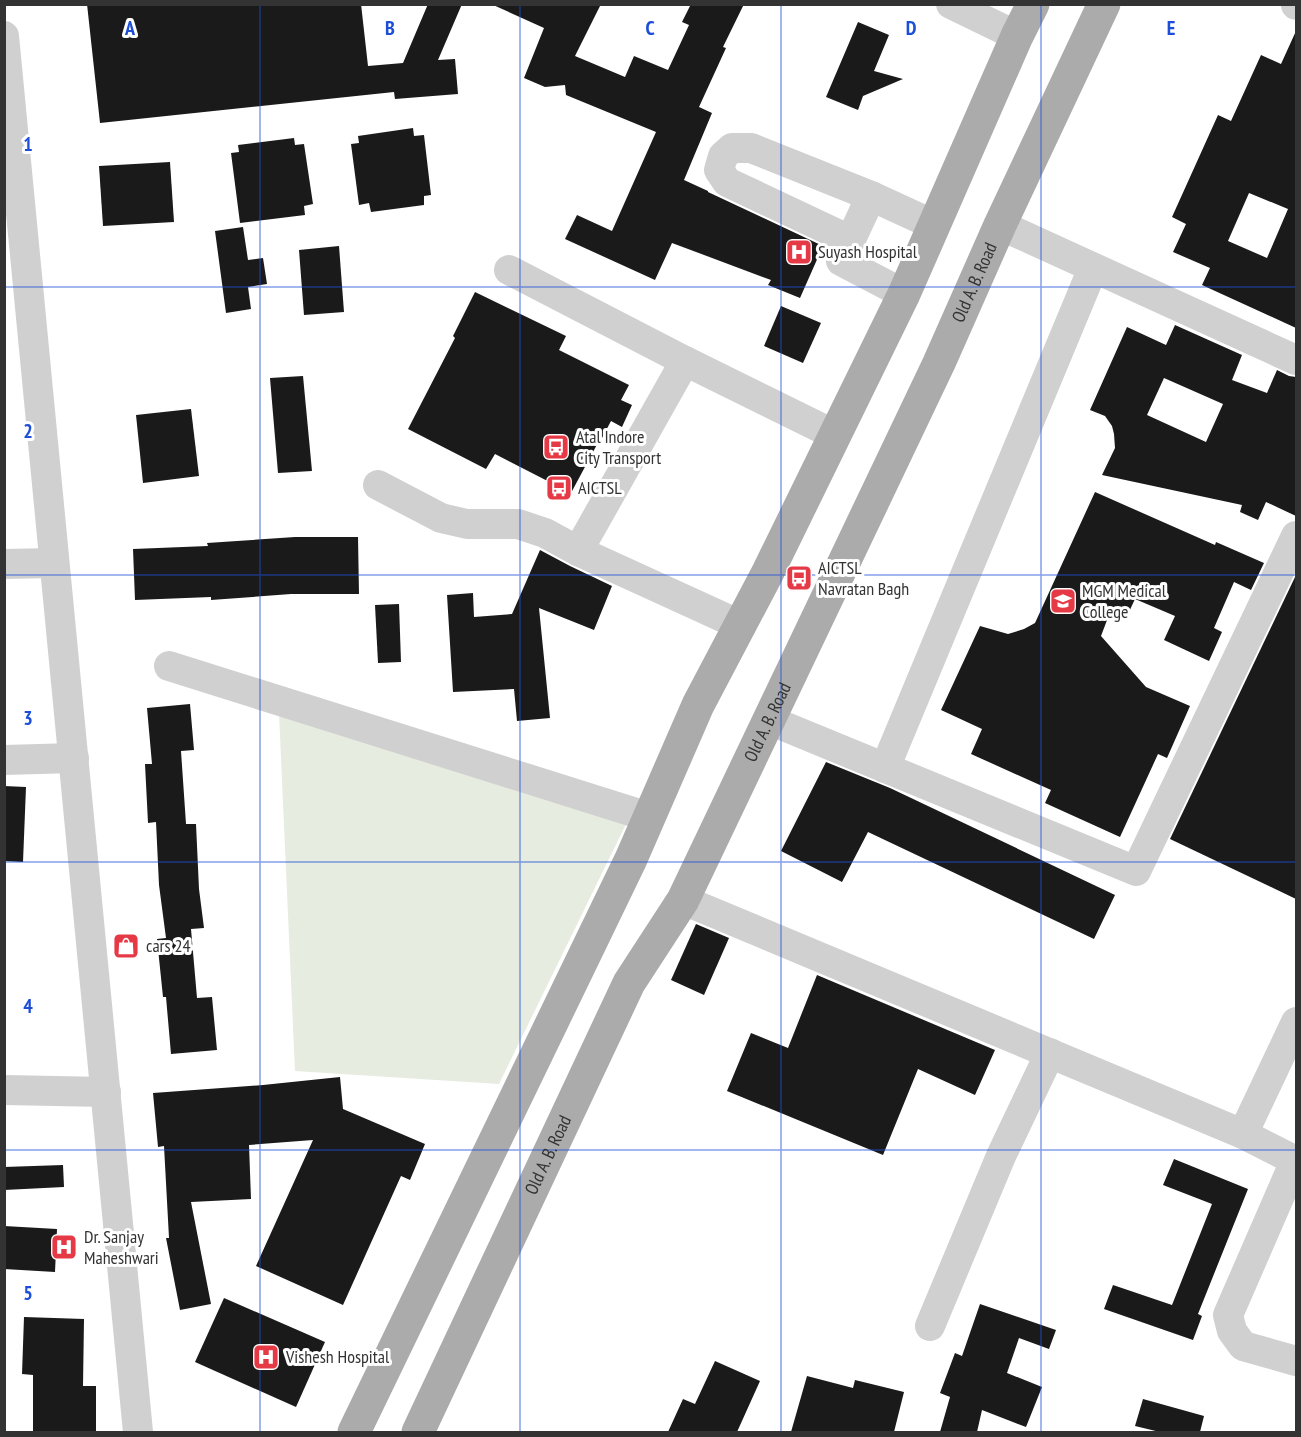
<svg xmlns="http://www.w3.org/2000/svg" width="1301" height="1437" viewBox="0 0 1301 1437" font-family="'PT Sans Narrow',sans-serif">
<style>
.green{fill:#e6ecdf}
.building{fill:#1a1a1a;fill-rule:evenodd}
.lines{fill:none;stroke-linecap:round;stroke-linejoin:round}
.minor{stroke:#d0d0d0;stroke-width:30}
.major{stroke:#ababab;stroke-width:33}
.grid{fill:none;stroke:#1d4ed8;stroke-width:1.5;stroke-opacity:0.55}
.labels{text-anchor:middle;stroke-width:6;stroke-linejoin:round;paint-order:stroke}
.poi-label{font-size:18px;fill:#333;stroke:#fff;text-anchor:start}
.street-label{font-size:18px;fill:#333;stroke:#fff}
.grid-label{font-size:20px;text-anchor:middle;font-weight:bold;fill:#1d4ed8;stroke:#fff;stroke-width:6;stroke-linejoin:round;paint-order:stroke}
</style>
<rect width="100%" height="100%" fill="#fff"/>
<!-- green -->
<polygon class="green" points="279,713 628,820 499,1084 295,1071"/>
<!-- building -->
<g class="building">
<polygon points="87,4 361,4 368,66 403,63 428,4 462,4 438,60 455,59 458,94 395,99 394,92 100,123"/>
<polygon points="491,4 601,4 575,56 625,77 634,56 668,70 689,25 682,22 691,4 744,4 723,47 726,48 699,107 712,113 684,180 708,191 708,192 823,246 800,298 768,285 771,280 672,243 655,280 565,239 577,215 612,231 656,132 566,95 565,85 545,87 524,78 544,28"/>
<polygon points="858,22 889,35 874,71 903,79 863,96 858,110 826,97"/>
<path d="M1296,31v297l-94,-43 8,-17 -37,-16 13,-28 -14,-7 46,-102 13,6 30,-66 20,9zM1249,193l39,16 -21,49 -39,-17z"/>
<polygon points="413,128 414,136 424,135 431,195 424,196 424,205 371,212 369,203 359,205 351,144 359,143 358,136"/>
<polygon points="294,138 295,145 304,144 313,204 304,206 305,215 240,223 231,153 239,152 238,145"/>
<polygon points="170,162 174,222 103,226 99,166"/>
<polygon points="243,227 248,260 263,258 267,284 248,287 251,309 226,313 215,231"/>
<polygon points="339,246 344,312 304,315 299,250"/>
<polygon points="475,292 566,336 559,350 629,385 621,400 632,405 622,427 611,421 602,438 601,437 571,493 495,454 486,469 408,429 455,338 453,336"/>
<polygon points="781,306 821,323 803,363 764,346"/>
<path d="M1175,325l67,30 -10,25 35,13 10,-23 12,6 7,1v139l-30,-14 -8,18 -18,-8 2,-7 -140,-30 13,-27 -1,-14 -2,-8 -7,-10 -15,-6 37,-83 39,18zM1164,378l59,26 -17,38 -59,-27z"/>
<polygon points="303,376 312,471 278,473 270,378"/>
<polygon points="191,409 199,476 143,483 136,415"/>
<polygon points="1095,492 1215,545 1216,542 1264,563 1251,590 1234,582 1214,628 1222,632 1209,661 1164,640 1175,616 1135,599 1128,614 1112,607 1101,636 1146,687 1190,706 1167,758 1158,754 1120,837 1045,803 1051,790 971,754 982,729 941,710 980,626 1008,634 1024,629 1035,623"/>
<polygon points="295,537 358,537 359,594 291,594 211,600 211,597 135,600 133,549 208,546 207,543"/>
<polygon points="540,550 570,566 612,586 594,630 539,608 550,718 517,721 514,689 453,692 447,595 473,593 474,617 512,614"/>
<polygon points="1296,575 1296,899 1170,839"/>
<polygon points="399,604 401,662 378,663 375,605"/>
<polygon points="190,704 194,750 181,751 186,824 196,824 199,889 204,928 191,929 197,998 212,997 217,1050 171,1054 166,997 163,997 157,939 166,938 159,885 156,822 148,823 145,764 152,764 147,708"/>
<polygon points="826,762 890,788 1115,895 1094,939 868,832 842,882 781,851"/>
<polygon points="4,786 26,787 23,862 4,861"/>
<polygon points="696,924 729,938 704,995 671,980"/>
<polygon points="817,975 995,1050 975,1095 918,1069 883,1155 727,1091 751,1033 788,1048"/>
<polygon points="340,1077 343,1109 425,1144 410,1180 401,1176 343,1305 256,1266 313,1140 249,1145 251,1199 191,1202 211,1304 180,1310 166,1238 169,1238 164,1146 158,1147 153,1093 263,1085"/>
<polygon points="1174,1159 1248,1189 1198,1314 1202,1316 1193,1340 1104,1309 1113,1285 1172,1305 1212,1204 1163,1185"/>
<polygon points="63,1165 64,1187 4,1190 4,1167"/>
<polygon points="4,1226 57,1229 55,1272 4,1269"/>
<polygon points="224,1298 325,1342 296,1407 195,1362"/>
<polygon points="980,1304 1056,1330 1049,1349 1019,1338 1007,1373 1042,1387 1026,1427 982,1410 977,1432 940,1432 950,1397 940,1393 955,1353 962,1356"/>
<polygon points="24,1317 84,1319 83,1386 96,1386 96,1431 33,1431 33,1375 22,1374"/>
<polygon points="715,1361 760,1381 737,1432 668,1432 683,1399 695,1404"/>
<polygon points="807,1376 853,1388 855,1380 904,1392 894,1432 791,1432"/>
<polygon points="1143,1399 1204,1416 1200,1432 1160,1432 1135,1426"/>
</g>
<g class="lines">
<!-- minor -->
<g class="minor">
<polyline points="951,4 1017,36"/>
<polyline points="1296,4 1296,5"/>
<polyline points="4,36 138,1432"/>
<polyline points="1000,225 1296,360"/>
<polyline points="850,240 727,182 719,170 723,156 732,148 751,148 871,196"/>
<polyline points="509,270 685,361"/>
<polyline points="904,294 841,261 871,196 934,225"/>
<polyline points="378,485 441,518 467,524 518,524 545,533 578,551"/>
<polyline points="4,564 54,563"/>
<polyline points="740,625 578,551 685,361 835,435"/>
<polyline points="169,666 649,817"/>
<polyline points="769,720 1136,871 1296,536"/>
<polyline points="4,760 74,758"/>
<polyline points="885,768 1093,268"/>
<polyline points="683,900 1243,1134 1296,1161"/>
<polyline points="4,1090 106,1092"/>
<polyline points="1243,1134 1296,1022"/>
<polyline points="1295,1161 1228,1315 1232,1331 1243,1346 1296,1361"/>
<polyline points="930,1326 1001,1156 1050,1053"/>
</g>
<!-- major -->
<g class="major">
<polyline points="354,1432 631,859 698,705 767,574 904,294 1017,36 1033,4"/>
<path id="s1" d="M418,1432l211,-449 54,-83 256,-537 61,-138 104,-221"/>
</g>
</g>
<!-- grid -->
<path class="grid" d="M260,4v1428M520,4v1428M781,4v1428M1041,4v1428M4,287h1292M4,575h1292M4,862h1292M4,1150h1292"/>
<!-- icons -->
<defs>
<symbol id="hospital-square" viewBox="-11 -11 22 22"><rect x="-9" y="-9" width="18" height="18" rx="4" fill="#e63946" stroke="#fff"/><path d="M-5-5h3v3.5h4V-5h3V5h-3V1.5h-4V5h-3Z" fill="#fff"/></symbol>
<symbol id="bus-square" viewBox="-11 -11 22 22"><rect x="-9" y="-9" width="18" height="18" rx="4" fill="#e63946" stroke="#fff"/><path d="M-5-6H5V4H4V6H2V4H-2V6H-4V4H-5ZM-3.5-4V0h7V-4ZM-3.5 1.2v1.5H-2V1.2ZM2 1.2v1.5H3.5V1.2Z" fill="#fff"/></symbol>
<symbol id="university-square" viewBox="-11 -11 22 22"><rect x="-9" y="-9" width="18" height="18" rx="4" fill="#e63946" stroke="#fff"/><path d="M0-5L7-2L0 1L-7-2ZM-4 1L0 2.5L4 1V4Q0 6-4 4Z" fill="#fff"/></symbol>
<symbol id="shop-square" viewBox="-11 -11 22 22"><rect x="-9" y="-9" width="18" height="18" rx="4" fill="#e63946" stroke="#fff"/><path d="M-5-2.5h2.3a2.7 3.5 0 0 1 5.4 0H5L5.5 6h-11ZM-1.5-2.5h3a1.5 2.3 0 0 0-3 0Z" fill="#fff"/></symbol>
</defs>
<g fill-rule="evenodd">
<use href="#hospital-square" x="784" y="237" width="30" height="30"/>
<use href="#bus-square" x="541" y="432" width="30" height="30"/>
<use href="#bus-square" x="544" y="473" width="30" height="30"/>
<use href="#bus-square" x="784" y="563" width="30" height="30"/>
<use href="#university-square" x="1048" y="586" width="30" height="30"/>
<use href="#shop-square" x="111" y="931" width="30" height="30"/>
<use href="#hospital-square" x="49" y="1232" width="30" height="30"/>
<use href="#hospital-square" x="251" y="1342" width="30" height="30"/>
</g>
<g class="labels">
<!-- poi labels -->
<g class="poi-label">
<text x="818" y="258">Suyash Hospital</text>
<text x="576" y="443">Atal Indore<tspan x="576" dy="21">City Transport</tspan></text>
<text x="578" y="494">AICTSL</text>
<text x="818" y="574">AICTSL<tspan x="818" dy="21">Navratan Bagh</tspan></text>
<text x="1082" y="597">MGM Medical<tspan x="1082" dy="21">College</tspan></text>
<text x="146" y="952">cars 24</text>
<text x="84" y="1243">Dr. Sanjay<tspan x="84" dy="21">Maheshwari</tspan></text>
<text x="286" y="1363">Vishesh Hospital</text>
</g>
<!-- street labels -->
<g class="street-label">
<text dy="6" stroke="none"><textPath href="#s1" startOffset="1278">Old A. B. Road</textPath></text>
<text dy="6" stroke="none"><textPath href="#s1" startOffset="792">Old A. B. Road</textPath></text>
<text dy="6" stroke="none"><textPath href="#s1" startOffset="306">Old A. B. Road</textPath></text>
</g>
</g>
<g class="grid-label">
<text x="130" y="35">A</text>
<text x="390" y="35">B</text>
<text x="650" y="35">C</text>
<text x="911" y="35">D</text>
<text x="1171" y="35">E</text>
<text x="28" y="151">1</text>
<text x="28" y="438">2</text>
<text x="28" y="725">3</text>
<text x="28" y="1013">4</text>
<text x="28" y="1300">5</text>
</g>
<!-- border -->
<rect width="1301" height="1437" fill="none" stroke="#333333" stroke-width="12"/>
</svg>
